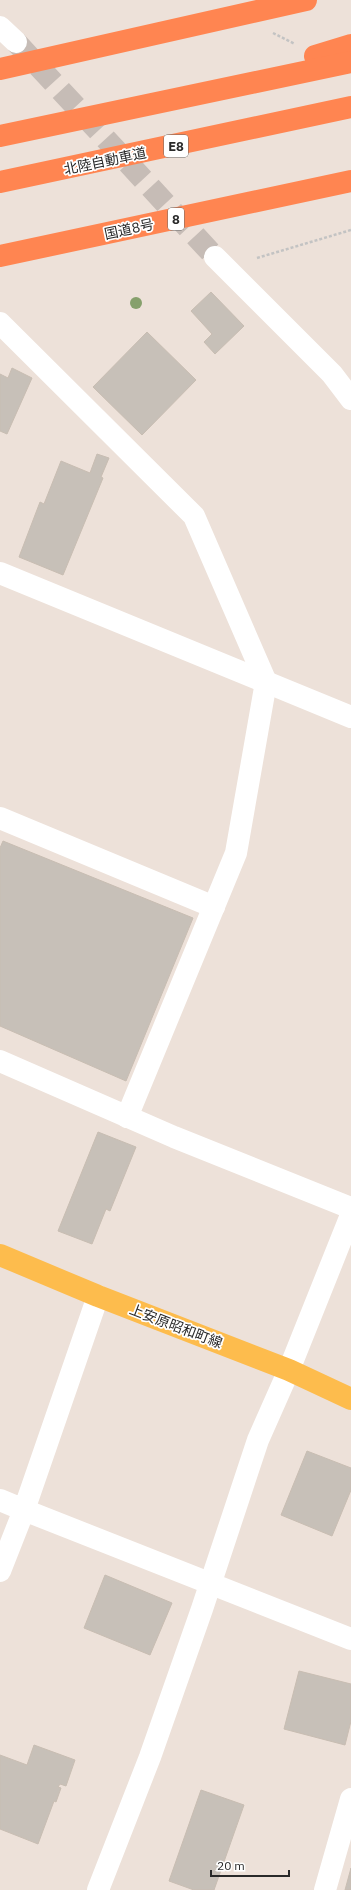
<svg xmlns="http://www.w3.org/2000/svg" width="351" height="1890" viewBox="0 0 351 1890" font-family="'IBM Plex Sans','Noto Sans JP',sans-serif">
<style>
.building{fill:#c7c0b8;stroke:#c8bdb2}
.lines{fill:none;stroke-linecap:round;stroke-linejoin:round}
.minor-tunnel{stroke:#c6bcb6;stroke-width:22;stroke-dasharray:22 11;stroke-linecap:butt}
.path{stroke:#c3c3c3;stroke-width:2.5;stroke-dasharray:3 2;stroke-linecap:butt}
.minor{stroke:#fff;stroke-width:22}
.major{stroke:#fdbc4d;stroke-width:22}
.highway{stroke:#ff8551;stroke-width:22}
.tree{fill:#86a06c}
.labels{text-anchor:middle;stroke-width:3.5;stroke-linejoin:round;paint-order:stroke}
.shield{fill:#fff;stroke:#696969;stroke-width:1}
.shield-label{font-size:13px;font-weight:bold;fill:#292929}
.street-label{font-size:14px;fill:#292929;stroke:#fff}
</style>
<rect width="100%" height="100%" fill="#ede1d9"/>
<!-- building -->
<g class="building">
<polygon points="211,292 244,326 215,354 204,342 212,334 191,311"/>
<polygon points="147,332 196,380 142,435 93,387"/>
<polygon points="12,368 32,378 7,434 0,431 0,374 8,378"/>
<polygon points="97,454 109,458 101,477 103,478 63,575 19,557 40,502 44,504 61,461 90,473"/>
<polygon points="3,841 193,918 126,1081 0,1026 0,848"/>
<polygon points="98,1132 136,1147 110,1211 106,1209 92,1244 58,1231"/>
<polygon points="307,1451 351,1468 351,1490 332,1536 281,1515"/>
<polygon points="105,1575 172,1603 150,1655 84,1628"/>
<polygon points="299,1671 351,1684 351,1721 345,1745 284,1729"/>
<polygon points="34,1745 75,1760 66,1786 60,1784 58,1787 61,1788 56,1802 54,1801 38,1844 0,1829 0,1755 27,1765"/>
<polygon points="201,1790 244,1805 214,1890 194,1890 169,1881"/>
<polygon points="351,1868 351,1890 345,1890"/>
</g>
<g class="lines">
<!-- minor-tunnel -->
<polyline class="minor-tunnel" points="16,42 215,257"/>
<!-- path -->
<g class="path">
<polyline points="273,33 295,44"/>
<polyline points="257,258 351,230"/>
</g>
<!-- minor -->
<g class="minor">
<polyline points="0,27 16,42"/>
<polyline points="215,257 332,374 351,399"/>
<polyline points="0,323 194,516 266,682 236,853 127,1117"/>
<polyline points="0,573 351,717"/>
<polyline points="0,818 214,907"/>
<polyline points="0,1061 174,1137 351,1208"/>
<polyline points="0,1500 24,1510 98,1296"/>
<polyline points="0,1571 24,1510 351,1639"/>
<polyline points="98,1890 150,1757 202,1609 258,1440 289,1370 351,1215"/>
<polyline points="325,1890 351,1799"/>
</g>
<!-- major -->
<polyline class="major" points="0,1255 98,1296 289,1370 351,1399"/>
<!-- highway -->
<g class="highway">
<polyline points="315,56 351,45"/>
<polyline points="0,69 306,0"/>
<polyline points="0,136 351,62"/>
<polyline points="0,182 351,107"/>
<polyline points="0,256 351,181"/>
</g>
</g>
<!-- trees -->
<circle class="tree" cx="136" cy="303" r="6"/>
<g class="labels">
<!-- shield labels -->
<g class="shield">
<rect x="164" y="135" width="24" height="22" rx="3"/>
<rect x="168" y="208" width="16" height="22" rx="3"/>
</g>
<g class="shield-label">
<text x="176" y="151">E8</text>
<text x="176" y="224">8</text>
</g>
<!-- street labels -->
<g class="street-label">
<text transform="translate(105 161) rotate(-12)" y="5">北陸自動車道</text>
<text transform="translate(129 229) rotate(-12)" y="5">国道8号</text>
<text transform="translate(176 1326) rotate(21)" y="5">上安原昭和町線</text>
</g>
</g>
<!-- scale -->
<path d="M211 1870v6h78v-6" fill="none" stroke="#292929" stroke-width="2"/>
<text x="217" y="1870" font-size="12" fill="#292929" stroke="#ffffff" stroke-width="3" paint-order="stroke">20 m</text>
</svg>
